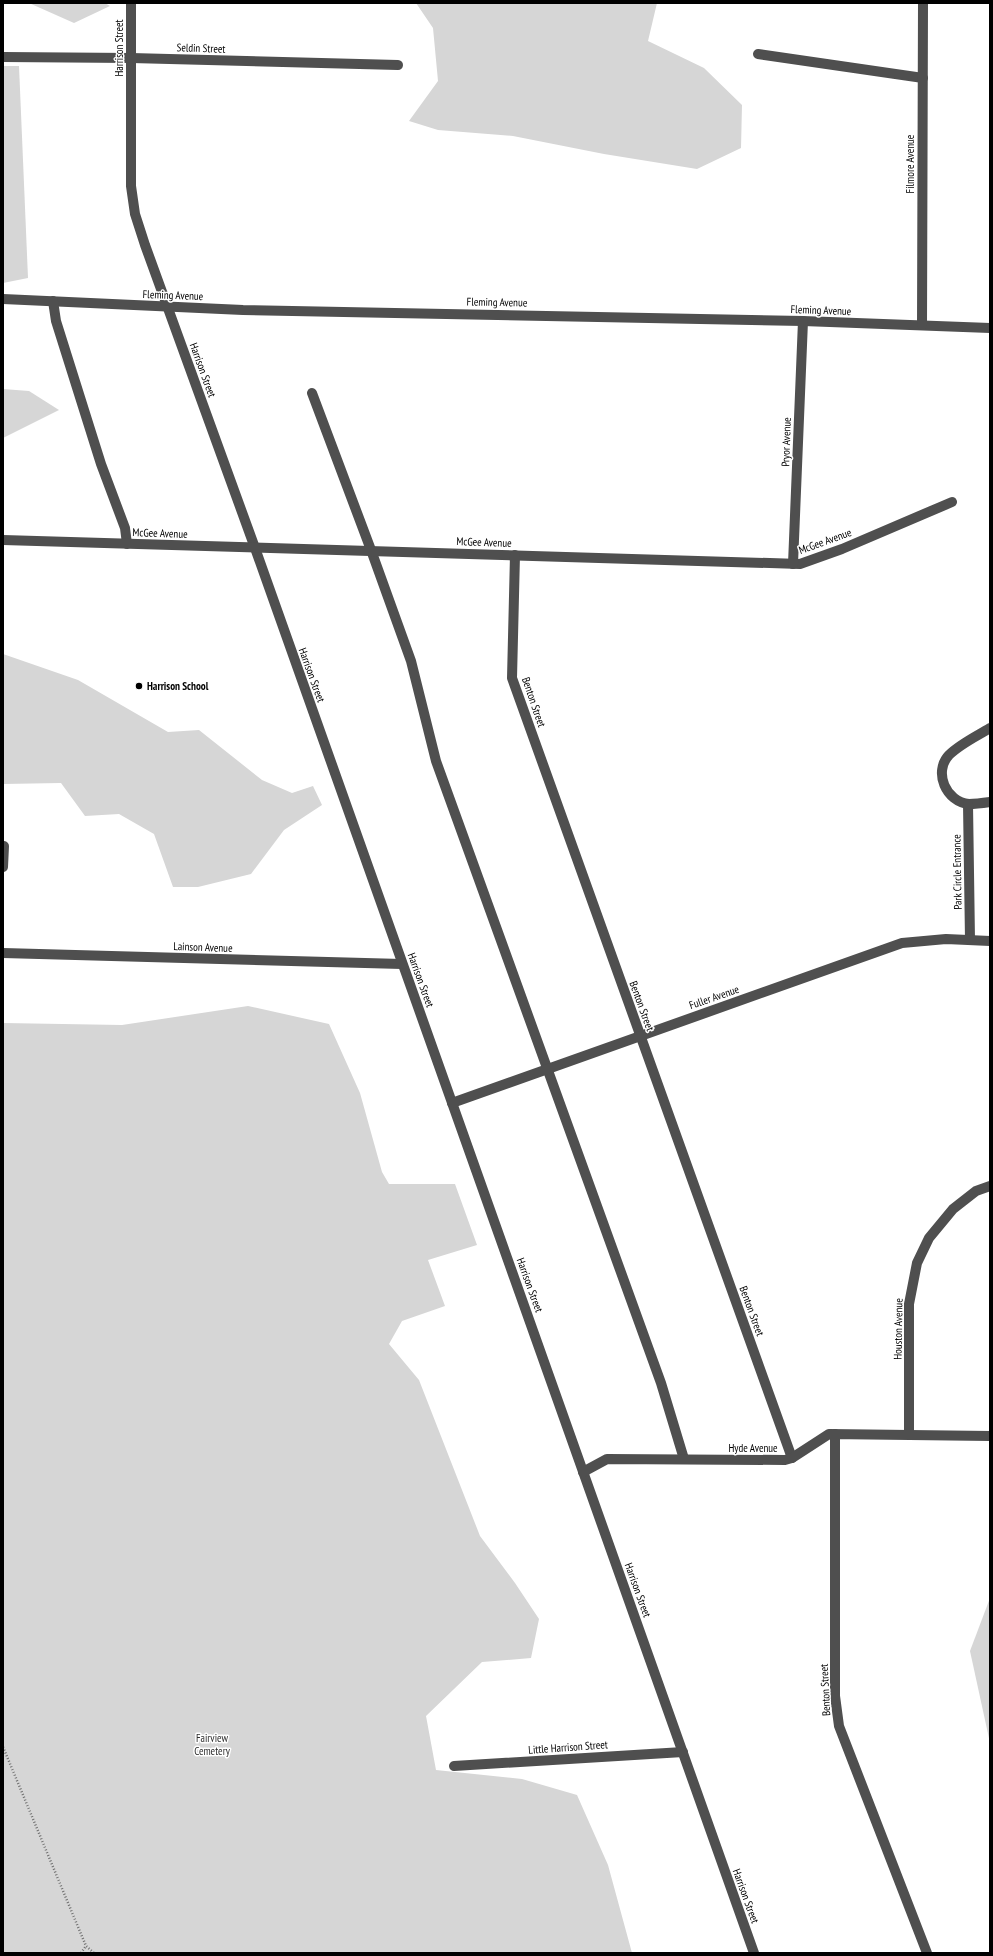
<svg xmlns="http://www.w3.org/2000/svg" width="993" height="1956" viewBox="0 0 993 1956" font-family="'PT Sans Narrow',sans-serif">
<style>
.green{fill:#d6d6d6}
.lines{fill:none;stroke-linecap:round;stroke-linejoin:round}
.path{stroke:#717171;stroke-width:2.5;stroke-dasharray:1 2;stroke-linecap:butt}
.minor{stroke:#4f4f4f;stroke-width:10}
.poi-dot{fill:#000;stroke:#fff;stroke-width:1.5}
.labels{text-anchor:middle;stroke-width:3;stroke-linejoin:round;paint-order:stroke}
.street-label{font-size:11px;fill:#000;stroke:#fff}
.poi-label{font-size:11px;font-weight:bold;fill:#000;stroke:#fff;text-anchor:start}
.park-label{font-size:11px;fill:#2d2d2d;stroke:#fff}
</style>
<rect width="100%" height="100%" fill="#fff"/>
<!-- green -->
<g class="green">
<polygon points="29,3 105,3 110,6 74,23"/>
<polygon points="416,3 657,3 648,41 704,68 742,105 741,148 697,169 604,154 513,136 438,130 409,121 438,81 433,28"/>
<polygon points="3,66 19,66 28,278 3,283"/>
<polygon points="3,389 29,391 59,410 3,438"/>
<polygon points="3,654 78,680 168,732 199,730 262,780 292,793 313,786 322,805 284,830 251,874 198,887 173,887 154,834 119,814 85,816 61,783 3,784"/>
<polygon points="248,1006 329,1024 360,1093 382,1172 389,1184 455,1184 477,1245 428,1260 445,1306 402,1321 389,1344 419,1380 480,1536 515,1583 539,1619 531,1658 482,1662 426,1716 436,1770 522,1779 577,1795 608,1865 632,1953 3,1953 3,1023 122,1025"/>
<polygon points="990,1598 990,1743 970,1651"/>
</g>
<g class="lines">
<!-- path -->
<g class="path">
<polyline points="3,1747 86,1946 94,1953"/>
<polyline points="81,1953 86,1946"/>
</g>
<!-- minor -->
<g class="minor">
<polyline points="131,3 131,186 135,214 145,245 255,548 754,1953"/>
<polyline points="758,54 923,78"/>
<polyline points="3,57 131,58 398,65"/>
<polyline points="3,299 243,310 803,321 990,328"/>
<polyline points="53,301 56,321 101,464 125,528 127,544"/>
<polyline points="922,325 923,3"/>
<polyline points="312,393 371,550 411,661 436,761 661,1383 684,1459"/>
<polyline points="3,540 800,564 842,549 952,502"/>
<polyline points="515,555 512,678 792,1458"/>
<polyline points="793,564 803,321"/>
<path d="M990,728c-13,8 -30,16 -41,27 -16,17 -3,47 20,49 6,0 14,-1 21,-2"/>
<polyline points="968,804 970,940"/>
<polyline points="3,867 4,846"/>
<polyline points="3,953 402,964"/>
<polyline points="452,1103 902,943 946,939 990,941"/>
<polyline points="835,1434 835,1696 839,1726 927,1953"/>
<polyline points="909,1434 909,1304 917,1263 929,1238 953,1209 976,1191 990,1186"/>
<polyline points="583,1472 607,1459 785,1460 792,1458 829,1434 990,1436"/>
<polyline points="454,1766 683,1752"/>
</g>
</g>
<!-- markers -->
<circle class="poi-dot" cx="139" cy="686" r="4"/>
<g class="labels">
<!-- street labels -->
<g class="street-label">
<text transform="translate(119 48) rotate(-90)" y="4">Harrison Street</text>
<text transform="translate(201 48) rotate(2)" y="4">Seldin Street</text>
<text transform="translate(910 164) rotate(-90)" y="4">Filmore Avenue</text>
<text transform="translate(173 295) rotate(2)" y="4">Fleming Avenue</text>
<text transform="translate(497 302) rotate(1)" y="4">Fleming Avenue</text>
<text transform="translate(821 310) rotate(2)" y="4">Fleming Avenue</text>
<text transform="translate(203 370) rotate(70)" y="4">Harrison Street</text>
<text transform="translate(786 442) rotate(-88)" y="4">Pryor Avenue</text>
<text transform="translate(160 533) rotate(2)" y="4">McGee Avenue</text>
<text transform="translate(825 541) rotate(-20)" y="4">McGee Avenue</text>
<text transform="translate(484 542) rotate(2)" y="4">McGee Avenue</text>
<text transform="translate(312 675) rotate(70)" y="4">Harrison Street</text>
<text transform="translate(534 702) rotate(71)" y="4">Benton Street</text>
<text transform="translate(957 872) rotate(-91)" y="4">Park Circle Entrance</text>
<text transform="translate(203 947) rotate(2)" y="4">Lainson Avenue</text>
<text transform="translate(421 980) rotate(70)" y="4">Harrison Street</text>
<text transform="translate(714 997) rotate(-19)" y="4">Fuller Avenue</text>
<text transform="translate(642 1006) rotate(70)" y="4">Benton Street</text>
<text transform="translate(530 1285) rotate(70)" y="4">Harrison Street</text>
<text transform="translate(752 1311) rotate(70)" y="4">Benton Street</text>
<text transform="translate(898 1329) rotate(-89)" y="4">Houston Avenue</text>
<text x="753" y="1452">Hyde Avenue</text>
<text transform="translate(638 1590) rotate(70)" y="4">Harrison Street</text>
<text transform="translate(825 1690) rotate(-93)" y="4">Benton Street</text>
<text transform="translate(568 1747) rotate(-4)" y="4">Little Harrison Street</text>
<text transform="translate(746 1896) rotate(70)" y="4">Harrison Street</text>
</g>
<!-- poi labels -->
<g class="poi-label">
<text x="147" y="690">Harrison School</text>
</g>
<!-- park labels -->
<g class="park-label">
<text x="212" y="1742">Fairview<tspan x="212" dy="13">Cemetery</tspan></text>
</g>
</g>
<!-- border -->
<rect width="993" height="1956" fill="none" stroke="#000000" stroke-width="8"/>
</svg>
